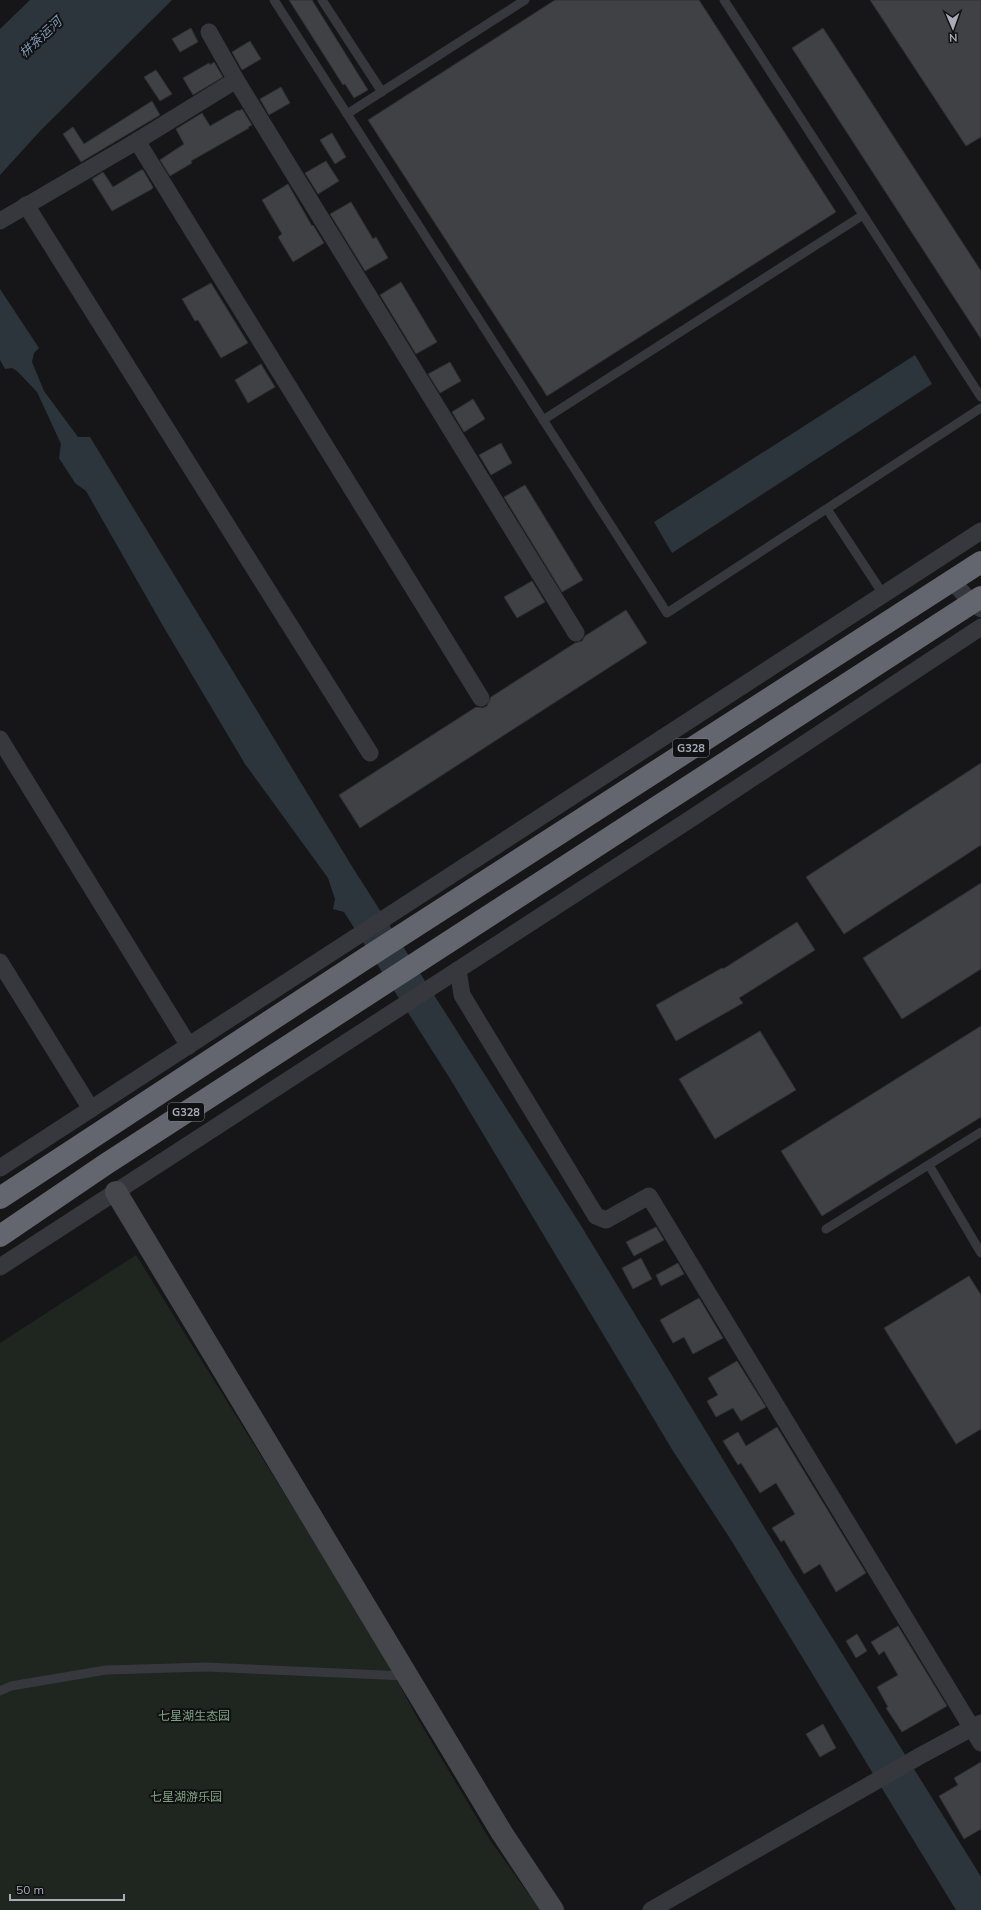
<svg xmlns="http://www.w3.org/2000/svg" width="981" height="1910" viewBox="0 0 981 1910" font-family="Mulish,'Noto Sans SC',sans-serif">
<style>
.green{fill:#1e261f}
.water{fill:#2c353c}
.building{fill:#404145;stroke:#303034}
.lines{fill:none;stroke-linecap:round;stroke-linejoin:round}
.lane{stroke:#37383d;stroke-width:9}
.street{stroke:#37383d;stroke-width:17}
.secondary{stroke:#45474d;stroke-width:22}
.highway{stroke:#63666e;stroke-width:22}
.labels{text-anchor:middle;stroke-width:4;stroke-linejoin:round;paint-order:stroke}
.shield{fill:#111113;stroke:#7b7e86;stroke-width:1}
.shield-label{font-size:11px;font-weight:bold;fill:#a8adb8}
.park-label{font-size:12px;fill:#7fa381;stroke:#111113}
.water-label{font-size:13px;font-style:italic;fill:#7f9bb3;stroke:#111113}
</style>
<rect width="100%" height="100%" fill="#161618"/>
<!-- green -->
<polygon class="green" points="136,1255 376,1641 419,1721 490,1840 540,1910 0,1910 0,1343"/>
<!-- water -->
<g class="water">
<polygon points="30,0 172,0 41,130 0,175 0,29"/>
<polygon points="0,289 39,348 34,353 32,362 44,391 78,437 90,437 353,868 580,1224 792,1573 975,1867 981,1877 981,1910 956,1910 731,1540 673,1451 449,1077 344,912 333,909 335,899 328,878 245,764 163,626 86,491 75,483 59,458 61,444 37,392 17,371 12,368 5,369 0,360"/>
<polygon points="915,355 932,384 672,553 654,522"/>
</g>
<!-- building -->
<g class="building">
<polygon points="289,0 312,0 368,90 354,98 345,84 343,85"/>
<polygon points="555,0 699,0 836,212 547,396 368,120"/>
<polygon points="870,0 981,0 981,137 966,146"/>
<polygon points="191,28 198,42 180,52 172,39"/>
<polygon points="823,28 981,271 981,339 792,48"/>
<polygon points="250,41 261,59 242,70 232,52"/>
<polygon points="214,62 223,77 193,95 183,78 209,63 210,65"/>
<polygon points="156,70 172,94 160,101 144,77"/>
<polygon points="281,87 290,103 269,115 260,99"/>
<polygon points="152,101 160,115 81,162 63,134 73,127 84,144"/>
<polygon points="242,109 252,125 248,127 249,128 191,161 192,163 170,176 160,160 184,144 176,129 202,113 210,126 238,110 239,111"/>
<polygon points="332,133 346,157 335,164 320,140"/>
<polygon points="326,161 339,181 318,194 305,173"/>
<polygon points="141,170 143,170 153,187 152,189 112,211 92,179 103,172 113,187"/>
<polygon points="288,184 312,226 313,225 324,243 293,262 278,237 282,234 262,200"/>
<polygon points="351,202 373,239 376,237 388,258 365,271 330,214"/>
<polygon points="401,282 437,342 416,354 380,295"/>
<polygon points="211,283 248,343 221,358 198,320 195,321 182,299"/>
<polygon points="450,362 461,381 440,393 428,374"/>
<polygon points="261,364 275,387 248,403 235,380"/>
<polygon points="473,399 485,419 464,432 452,412"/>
<polygon points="501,443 512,463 491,475 479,455"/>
<polygon points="525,485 583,580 562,592 504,497"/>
<polygon points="532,581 545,602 517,618 504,597"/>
<polygon points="626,610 647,643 360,828 339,795 476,707 482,708 487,706 491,697 575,643 582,641 585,636"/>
<polygon points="981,763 981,845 844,934 806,877"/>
<polygon points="981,883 981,969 902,1019 863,958"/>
<polygon points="797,922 815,950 739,998 743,1003 676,1041 656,1005 722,968 723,969"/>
<polygon points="981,1026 981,1117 822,1216 781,1151"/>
<polygon points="760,1031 796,1090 715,1139 679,1079"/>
<polygon points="656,1227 664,1240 634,1256 626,1242"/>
<polygon points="641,1258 652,1279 633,1289 622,1268"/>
<polygon points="678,1263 684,1274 661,1286 656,1275"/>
<polygon points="969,1276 981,1295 981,1429 956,1444 884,1328"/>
<polygon points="699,1298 723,1338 693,1354 684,1337 673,1343 660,1320"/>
<polygon points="737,1361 766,1407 741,1421 733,1408 716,1417 707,1401 718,1395 708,1378"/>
<polygon points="777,1427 866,1573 836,1592 820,1564 804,1574 784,1540 781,1542 772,1528 795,1514 776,1483 760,1493 741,1463 738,1465 723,1441 738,1432 746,1446"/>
<polygon points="898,1626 947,1706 902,1732 886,1708 888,1707 877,1687 898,1675 884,1651 879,1655 871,1642"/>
<polygon points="857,1634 867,1651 856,1658 846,1641"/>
<polygon points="823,1724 836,1748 820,1757 806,1734"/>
<polygon points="981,1762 981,1829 964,1839 939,1796 958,1785 954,1778"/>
</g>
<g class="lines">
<!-- lane -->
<g class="lane">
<polyline points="274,0 667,613 981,408"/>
<polyline points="322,0 382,92"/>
<polyline points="724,0 981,397"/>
<polyline points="347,114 525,0"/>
<polyline points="543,420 863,215"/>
<polyline points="827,509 883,594"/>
<polyline points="929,1165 981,1253"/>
<polyline points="826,1229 981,1132"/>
<polyline points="0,1691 11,1686 106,1670 206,1667 406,1676"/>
</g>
<!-- street -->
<g class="street">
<polyline points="209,32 236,80 576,633"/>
<polyline points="137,141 481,698"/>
<polyline points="26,205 370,753"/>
<polyline points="0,221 137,141 236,80"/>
<polyline points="952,581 972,603 981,609"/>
<polyline points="0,739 189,1046"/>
<polyline points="0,962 91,1109"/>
<polyline points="458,970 462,995 596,1216 606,1220 649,1196 981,1743"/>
<polyline points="0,1168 981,531"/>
<polyline points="0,1267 692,818 981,627"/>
<polyline points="651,1910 918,1757 981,1723"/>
</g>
<!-- secondary -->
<polyline class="secondary" points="116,1192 502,1833 553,1910"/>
<!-- highway -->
<g class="highway">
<polyline points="0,1198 363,960 981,562"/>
<polyline points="0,1236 106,1164 981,597"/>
</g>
</g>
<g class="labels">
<!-- shield labels -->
<g class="shield">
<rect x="673" y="739" width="36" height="18" rx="3"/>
<rect x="168" y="1103" width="36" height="18" rx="3"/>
</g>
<g class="shield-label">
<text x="691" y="752">G328</text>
<text x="186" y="1116">G328</text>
</g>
<!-- park labels -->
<g class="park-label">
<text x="194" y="1720">七星湖生态园</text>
<text x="186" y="1801">七星湖游乐园</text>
</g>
<!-- water labels -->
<g class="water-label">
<text transform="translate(40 37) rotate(-43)" y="5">栟茶运河</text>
</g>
</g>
<!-- north arrow -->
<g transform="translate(953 28) rotate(178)" stroke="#111113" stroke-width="3" paint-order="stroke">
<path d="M0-3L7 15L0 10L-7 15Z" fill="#a8adb8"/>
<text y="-6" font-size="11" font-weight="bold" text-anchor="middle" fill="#a8adb8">N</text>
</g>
<!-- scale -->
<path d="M10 1894v6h114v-6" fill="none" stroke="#a8adb8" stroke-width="2"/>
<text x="16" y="1894" font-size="12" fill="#a8adb8" stroke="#111113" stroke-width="3" paint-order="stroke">50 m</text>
</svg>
